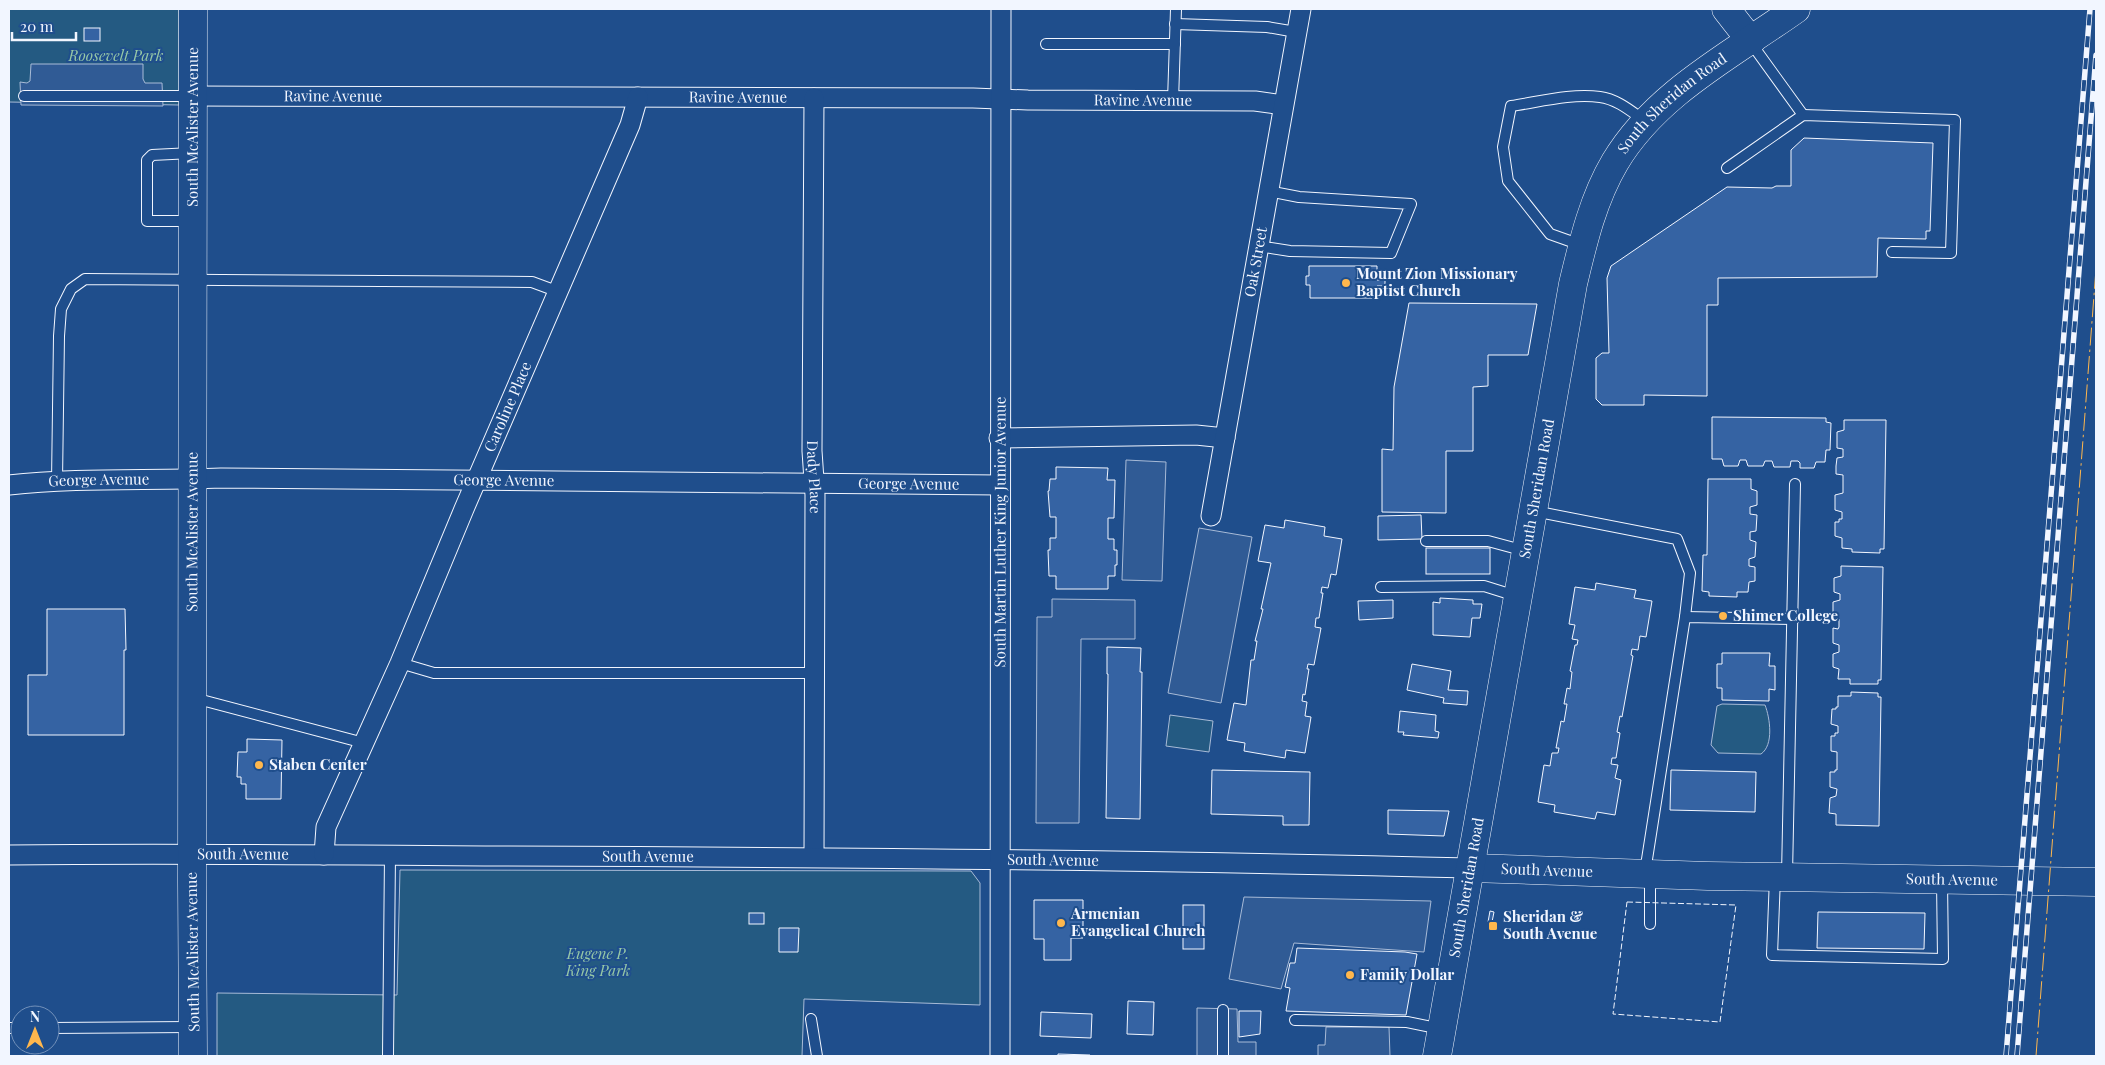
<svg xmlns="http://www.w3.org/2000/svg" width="2105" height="1065" viewBox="0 0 2105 1065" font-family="'Playfair Display',serif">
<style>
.green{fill:#245a82;stroke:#a8bbd7}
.parking{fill:#305b95;stroke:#a8bbd7}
.building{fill:#3563a3;stroke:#f2f6ff}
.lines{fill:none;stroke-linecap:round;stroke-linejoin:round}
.lane-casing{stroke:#f2f6ff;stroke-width:12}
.street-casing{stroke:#f2f6ff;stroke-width:21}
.secondary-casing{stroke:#f2f6ff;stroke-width:29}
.highway-casing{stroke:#f2f6ff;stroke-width:29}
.lane{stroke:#1f4e8c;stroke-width:10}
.street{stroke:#1f4e8c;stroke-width:19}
.secondary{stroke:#1f4e8c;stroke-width:28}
.highway{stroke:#1f4e8c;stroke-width:28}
.rail-casing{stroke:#f2f6ff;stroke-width:5.5}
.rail{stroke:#1f4e8c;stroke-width:4;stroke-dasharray:11;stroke-linecap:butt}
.fence{stroke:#f2f6ff;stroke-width:1;stroke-dasharray:6 2.5;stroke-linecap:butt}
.power{stroke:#ffb74d;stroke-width:1;stroke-dasharray:18 4 2.5 4;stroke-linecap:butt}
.poi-dot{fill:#ffb74d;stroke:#1f4e8c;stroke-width:2}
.labels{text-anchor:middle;stroke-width:4;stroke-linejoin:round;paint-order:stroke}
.park-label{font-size:15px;font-style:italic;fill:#97c8a6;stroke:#1f4e8c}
.street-label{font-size:15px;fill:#f2f6ff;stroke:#1f4e8c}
.poi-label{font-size:15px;font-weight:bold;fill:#f2f6ff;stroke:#1f4e8c;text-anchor:start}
</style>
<rect width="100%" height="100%" fill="#1f4e8c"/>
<!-- green -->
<g class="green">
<polygon points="9,9 179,9 179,105 9,102"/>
<path d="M1722,704l43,1c5,13 9,40 -4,49l-43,-1 -7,-8 6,-39z"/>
<polygon points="1170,715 1213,721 1209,752 1166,746"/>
<polygon points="400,870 971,871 980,883 980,1005 804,999 802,1056 217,1056 217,993 397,995"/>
</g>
<!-- parking -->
<g class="parking">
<polygon points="31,64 143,64 143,79 145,83 162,83 163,106 21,105 20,82 27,83 30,81"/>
<polygon points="1126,460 1166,462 1162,581 1122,580"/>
<polygon points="1199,528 1252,537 1221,703 1168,693"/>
<polygon points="1052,599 1135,600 1135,639 1081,639 1079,823 1036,823 1037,617 1052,617"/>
<polygon points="1244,897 1431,901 1424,952 1294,943 1281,989 1229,979"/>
<polygon points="1197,1008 1237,1009 1238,1042 1256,1042 1256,1056 1197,1056"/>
<polygon points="1326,1027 1389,1027 1390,1056 1318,1056 1318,1045 1325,1045"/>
</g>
<!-- building -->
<g class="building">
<rect x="84" y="28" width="16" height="13"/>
<polygon points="1804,138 1933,143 1930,231 1926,231 1926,239 1878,238 1877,277 1718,278 1718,305 1707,305 1707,396 1644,395 1644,405 1602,405 1596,399 1596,358 1602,353 1609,353 1607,278 1611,266 1727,187 1772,188 1776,186 1791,186 1791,150"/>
<polygon points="1309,266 1377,266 1377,280 1385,280 1385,286 1377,286 1377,298 1310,298 1310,285 1306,285 1306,276 1309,276"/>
<polygon points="1409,303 1537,304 1528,355 1488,355 1488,386 1473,387 1473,451 1446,451 1446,513 1382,512 1382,449 1393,450 1394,387"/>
<polygon points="1712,417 1826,418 1826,422 1831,423 1830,450 1826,450 1825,462 1816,462 1814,468 1800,468 1800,463 1798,461 1791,461 1790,467 1774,467 1772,461 1765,461 1763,466 1748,466 1746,460 1740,460 1738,466 1724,466 1722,459 1712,459"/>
<polygon points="1844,420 1886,420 1884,549 1880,549 1880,553 1852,552 1852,549 1842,548 1842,538 1835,536 1835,522 1839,522 1839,519 1842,519 1842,512 1835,510 1835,495 1843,493 1843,475 1836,474 1836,466 1837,458 1843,457 1843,449 1837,448 1837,432 1844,430"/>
<polygon points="1056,467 1108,468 1107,480 1115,480 1114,518 1108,518 1108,539 1114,539 1114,550 1117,550 1117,565 1115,565 1115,576 1108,576 1108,589 1056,589 1056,576 1049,576 1048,550 1050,550 1050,538 1056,538 1056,517 1050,517 1048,491 1049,491 1050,479 1056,479"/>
<polygon points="1708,479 1751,479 1751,489 1757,491 1757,505 1750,507 1750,514 1757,515 1756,531 1750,532 1750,540 1756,542 1755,557 1749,559 1749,566 1755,567 1755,581 1749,582 1748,592 1737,592 1737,597 1709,596 1709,592 1702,591 1703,555 1707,555"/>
<polygon points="1421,515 1422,539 1378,540 1378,516"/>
<polygon points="1285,520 1325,527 1324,536 1342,539 1336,575 1331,574 1328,588 1322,587 1321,593 1323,593 1319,618 1316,618 1315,627 1321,628 1314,665 1308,664 1307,669 1309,669 1305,695 1303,694 1302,701 1307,702 1305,716 1311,717 1305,753 1286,750 1285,758 1244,751 1245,743 1227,740 1234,703 1246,705 1251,660 1254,660 1257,641 1255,641 1263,609 1261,609 1271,563 1258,561 1265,525 1284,528"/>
<rect x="1426" y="548" width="64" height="26"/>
<polygon points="1841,566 1883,567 1881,680 1878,680 1878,684 1850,684 1850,679 1838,679 1839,669 1833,667 1833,654 1839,652 1839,645 1833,643 1833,628 1838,629 1839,627 1839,619 1833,617 1833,602 1840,600 1840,594 1834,592 1834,578 1841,576"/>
<polygon points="1596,583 1636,590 1634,598 1652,601 1646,637 1640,636 1638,650 1632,649 1631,655 1633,656 1622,717 1620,716 1617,732 1620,733 1616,758 1612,758 1611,764 1618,765 1615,778 1621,780 1615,815 1597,812 1595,819 1554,812 1555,805 1538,802 1544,765 1550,766 1552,753 1558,753 1559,748 1556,748 1561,721 1564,722 1567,704 1564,704 1567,688 1570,689 1572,672 1570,671 1575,645 1577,645 1578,640 1572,639 1575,625 1569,624 1575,587 1595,590"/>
<polygon points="1440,598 1473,600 1473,604 1482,604 1480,618 1472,618 1470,637 1433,635 1433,602 1440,603"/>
<polygon points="1393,600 1393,618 1359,620 1358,601"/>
<polygon points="47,609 125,609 126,650 124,650 124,735 28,735 28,675 47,675"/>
<polygon points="1107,647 1141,648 1140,672 1142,672 1140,819 1106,818 1108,674 1107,674"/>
<polygon points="1722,653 1770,653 1769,666 1775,666 1775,690 1769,689 1769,701 1722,700 1722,688 1717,688 1717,664 1722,664"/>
<polygon points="1412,664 1451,671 1448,690 1468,691 1467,705 1443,703 1444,698 1407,690"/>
<polygon points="1851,692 1878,693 1878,697 1881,697 1879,826 1836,825 1836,814 1829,813 1830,798 1836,796 1837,789 1830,787 1830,772 1835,772 1835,770 1837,770 1837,752 1831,751 1831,736 1835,736 1835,733 1838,733 1838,726 1831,724 1832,709 1836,709 1836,707 1838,707 1838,696 1851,696"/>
<polygon points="1400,711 1436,715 1435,731 1439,732 1438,738 1403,735 1404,732 1398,732"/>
<polygon points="247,739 282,740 281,799 246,799 246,784 241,784 241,777 237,777 238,752 247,752"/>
<polygon points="1212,770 1310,772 1309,825 1283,825 1283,816 1211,814"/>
<polygon points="1671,770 1756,772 1755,812 1670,810"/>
<polygon points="1388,810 1449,811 1444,836 1388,834"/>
<polygon points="1034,900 1083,900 1083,938 1071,938 1071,960 1044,960 1044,939 1034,939"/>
<rect x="1183" y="905" width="21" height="44"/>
<polygon points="1490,911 1494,912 1492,922 1488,922"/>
<polygon points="1818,912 1925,913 1924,949 1817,948"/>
<rect x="749" y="913" width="15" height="11"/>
<polygon points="779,928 799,928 798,952 779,952"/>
<polygon points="1297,948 1405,952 1417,954 1406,1015 1286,1011 1290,988 1285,987 1290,963 1295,963"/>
<polygon points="1128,1001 1154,1002 1153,1035 1127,1034"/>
<polygon points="1239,1011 1261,1011 1260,1034 1239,1037"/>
<polygon points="1041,1012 1092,1014 1091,1038 1040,1036"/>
<polygon points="1058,1054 1090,1055 1090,1056 1058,1056"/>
</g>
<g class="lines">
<defs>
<g id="lane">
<polyline points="1175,24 1267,27 1296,32"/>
<polyline points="1751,43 1803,115"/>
<polyline points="1046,44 1175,44"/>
<polyline points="24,96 193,96"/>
<polyline points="1173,101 1176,9"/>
<polyline points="192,153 152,155 147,160 147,221 193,221"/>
<polyline points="1727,168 1803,115 1955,120 1951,253 1892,252"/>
<path d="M1581,245l-31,-11 -42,-53 -5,-34 8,-41c28,-4 60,-13 89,-9 17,2 32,15 45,24"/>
<polyline points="1258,246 1290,251 1391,253 1411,204 1299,197 1268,191"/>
<polyline points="57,481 59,336 61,309 71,289 85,279 532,282 559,292"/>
<polyline points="1534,511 1677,539 1690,573 1685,617"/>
<polyline points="1426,541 1488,541 1525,551"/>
<polyline points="1381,587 1484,586 1516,596"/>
<polyline points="400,663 434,673 813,673"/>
<polyline points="194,698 364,743"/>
<polyline points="1645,872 1685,617 1794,619"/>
<polyline points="1787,875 1795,484"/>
<polyline points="1775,877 1772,955 1943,959 1942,881"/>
<polyline points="1650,924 1650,875"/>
<polyline points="1223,1010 1223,1056"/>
<polyline points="811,1019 817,1056"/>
<polyline points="1295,1020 1407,1022 1441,1029"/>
<polyline points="9,1028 20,1028"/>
<polyline points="50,1028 191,1027"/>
<polyline points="388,1056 390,855"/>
</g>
<g id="street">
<path id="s1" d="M193,96l780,2 55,2 227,1 28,4"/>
<path id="s2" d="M814,98l-2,353 3,44 -1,362"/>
<polyline points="999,438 1196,435 1225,438"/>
<path id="s3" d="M9,485c70,-8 141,-4 212,-7l778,7"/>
<path id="s4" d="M1211,516l90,-507"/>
<path id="s5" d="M9,855c161,-2 323,0 485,1 325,1 651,4 977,12"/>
<path id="s6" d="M324,855l2,-28 74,-164 64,-154 166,-384 8,-28"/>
<path id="s7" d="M1000,1056l1,-1047"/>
</g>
<g id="secondary">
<polyline points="1726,9 1751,41"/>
<path id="s8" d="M1471,868l237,8 388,6"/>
<path id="s9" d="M193,1056l-1,-174 1,-873"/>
</g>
<g id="highway">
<path id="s10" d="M1437,1056l136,-772c10,-42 20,-85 42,-122 41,-69 118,-108 181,-153"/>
</g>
</defs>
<!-- lane casing -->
<use href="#lane" class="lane-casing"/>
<!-- street casing -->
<use href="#street" class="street-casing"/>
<!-- secondary casing -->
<use href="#secondary" class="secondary-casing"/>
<!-- highway casing -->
<use href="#highway" class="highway-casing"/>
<!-- lane -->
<use href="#lane" class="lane"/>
<!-- street -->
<use href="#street" class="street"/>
<!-- secondary -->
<use href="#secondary" class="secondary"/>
<!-- highway -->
<use href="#highway" class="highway"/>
<defs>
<g id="rail">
<polyline points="2006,1056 2090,9"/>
<polyline points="2017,1056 2096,55"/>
</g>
</defs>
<!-- rail casing -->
<use href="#rail" class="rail-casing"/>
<!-- rail -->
<use href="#rail" class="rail"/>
<!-- fence -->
<polygon class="fence" points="1627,902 1736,905 1720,1022 1613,1014"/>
<!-- power -->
<polyline class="power" points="2036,1056 2096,269"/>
</g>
<!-- markers -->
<g class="poi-dot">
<circle cx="1346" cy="283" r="5"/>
<circle cx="1723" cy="616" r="5"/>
<circle cx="259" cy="765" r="5"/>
<circle cx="1061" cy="923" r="5"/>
<rect x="1488" y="921" width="10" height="10" rx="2.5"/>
<circle cx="1350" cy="975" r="5"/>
</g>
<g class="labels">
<!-- park labels -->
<g class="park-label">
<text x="116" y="61">Roosevelt Park</text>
<text x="598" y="959">Eugene P.<tspan x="598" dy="17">King Park</tspan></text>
</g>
<!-- street labels -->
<g class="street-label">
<text dy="5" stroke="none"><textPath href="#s1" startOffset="140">Ravine Avenue</textPath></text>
<text dy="5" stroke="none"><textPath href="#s1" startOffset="545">Ravine Avenue</textPath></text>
<text dy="5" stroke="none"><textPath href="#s1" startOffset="950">Ravine Avenue</textPath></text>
<text dy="5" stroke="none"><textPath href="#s10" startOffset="996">South Sheridan Road</textPath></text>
<text dy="5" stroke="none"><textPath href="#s9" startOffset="929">South McAlister Avenue</textPath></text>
<text dy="5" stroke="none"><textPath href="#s4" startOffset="258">Oak Street</textPath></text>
<text dy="5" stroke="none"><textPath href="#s6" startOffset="486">Caroline Place</textPath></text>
<text dy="5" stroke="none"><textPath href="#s2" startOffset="379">Dady Place</textPath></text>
<text dy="5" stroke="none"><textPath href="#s3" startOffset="495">George Avenue</textPath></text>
<text dy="5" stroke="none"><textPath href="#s3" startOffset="90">George Avenue</textPath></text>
<text dy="5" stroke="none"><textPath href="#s3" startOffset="900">George Avenue</textPath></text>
<text dy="5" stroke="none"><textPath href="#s10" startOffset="576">South Sheridan Road</textPath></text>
<text dy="5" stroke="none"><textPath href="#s7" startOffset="524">South Martin Luther King Junior Avenue</textPath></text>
<text dy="5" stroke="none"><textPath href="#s9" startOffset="524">South McAlister Avenue</textPath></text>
<text dy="5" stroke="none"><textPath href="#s5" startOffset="234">South Avenue</textPath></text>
<text dy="5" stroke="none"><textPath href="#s5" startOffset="639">South Avenue</textPath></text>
<text dy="5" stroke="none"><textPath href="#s5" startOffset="1044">South Avenue</textPath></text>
<text dy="5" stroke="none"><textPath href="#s8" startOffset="76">South Avenue</textPath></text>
<text dy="5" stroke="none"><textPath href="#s8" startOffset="481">South Avenue</textPath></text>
<text dy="5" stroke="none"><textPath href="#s10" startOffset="171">South Sheridan Road</textPath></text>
<text transform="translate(193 952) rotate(-91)" y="5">South McAlister Avenue</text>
</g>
<!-- poi labels -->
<g class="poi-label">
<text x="1356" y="279">Mount Zion Missionary<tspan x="1356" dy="17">Baptist Church</tspan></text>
<text x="1733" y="621">Shimer College</text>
<text x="269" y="770">Staben Center</text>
<text x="1071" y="919">Armenian<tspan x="1071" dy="17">Evangelical Church</tspan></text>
<text x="1503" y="922">Sheridan &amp;<tspan x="1503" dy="17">South Avenue</tspan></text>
<text x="1360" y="980">Family Dollar</text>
</g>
</g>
<!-- border -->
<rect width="2105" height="1065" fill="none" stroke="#f2f6ff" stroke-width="20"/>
<!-- north arrow -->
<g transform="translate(35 1030)"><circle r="24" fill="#1f4e8c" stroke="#7391ba"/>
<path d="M0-4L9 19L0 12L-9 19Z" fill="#ffb74d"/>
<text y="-8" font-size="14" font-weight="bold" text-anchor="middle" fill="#f2f6ff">N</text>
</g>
<!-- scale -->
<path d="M12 32v8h64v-8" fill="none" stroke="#f2f6ff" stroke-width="2.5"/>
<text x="20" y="32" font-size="15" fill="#f2f6ff" stroke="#1f4e8c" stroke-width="4" paint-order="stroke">20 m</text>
</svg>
